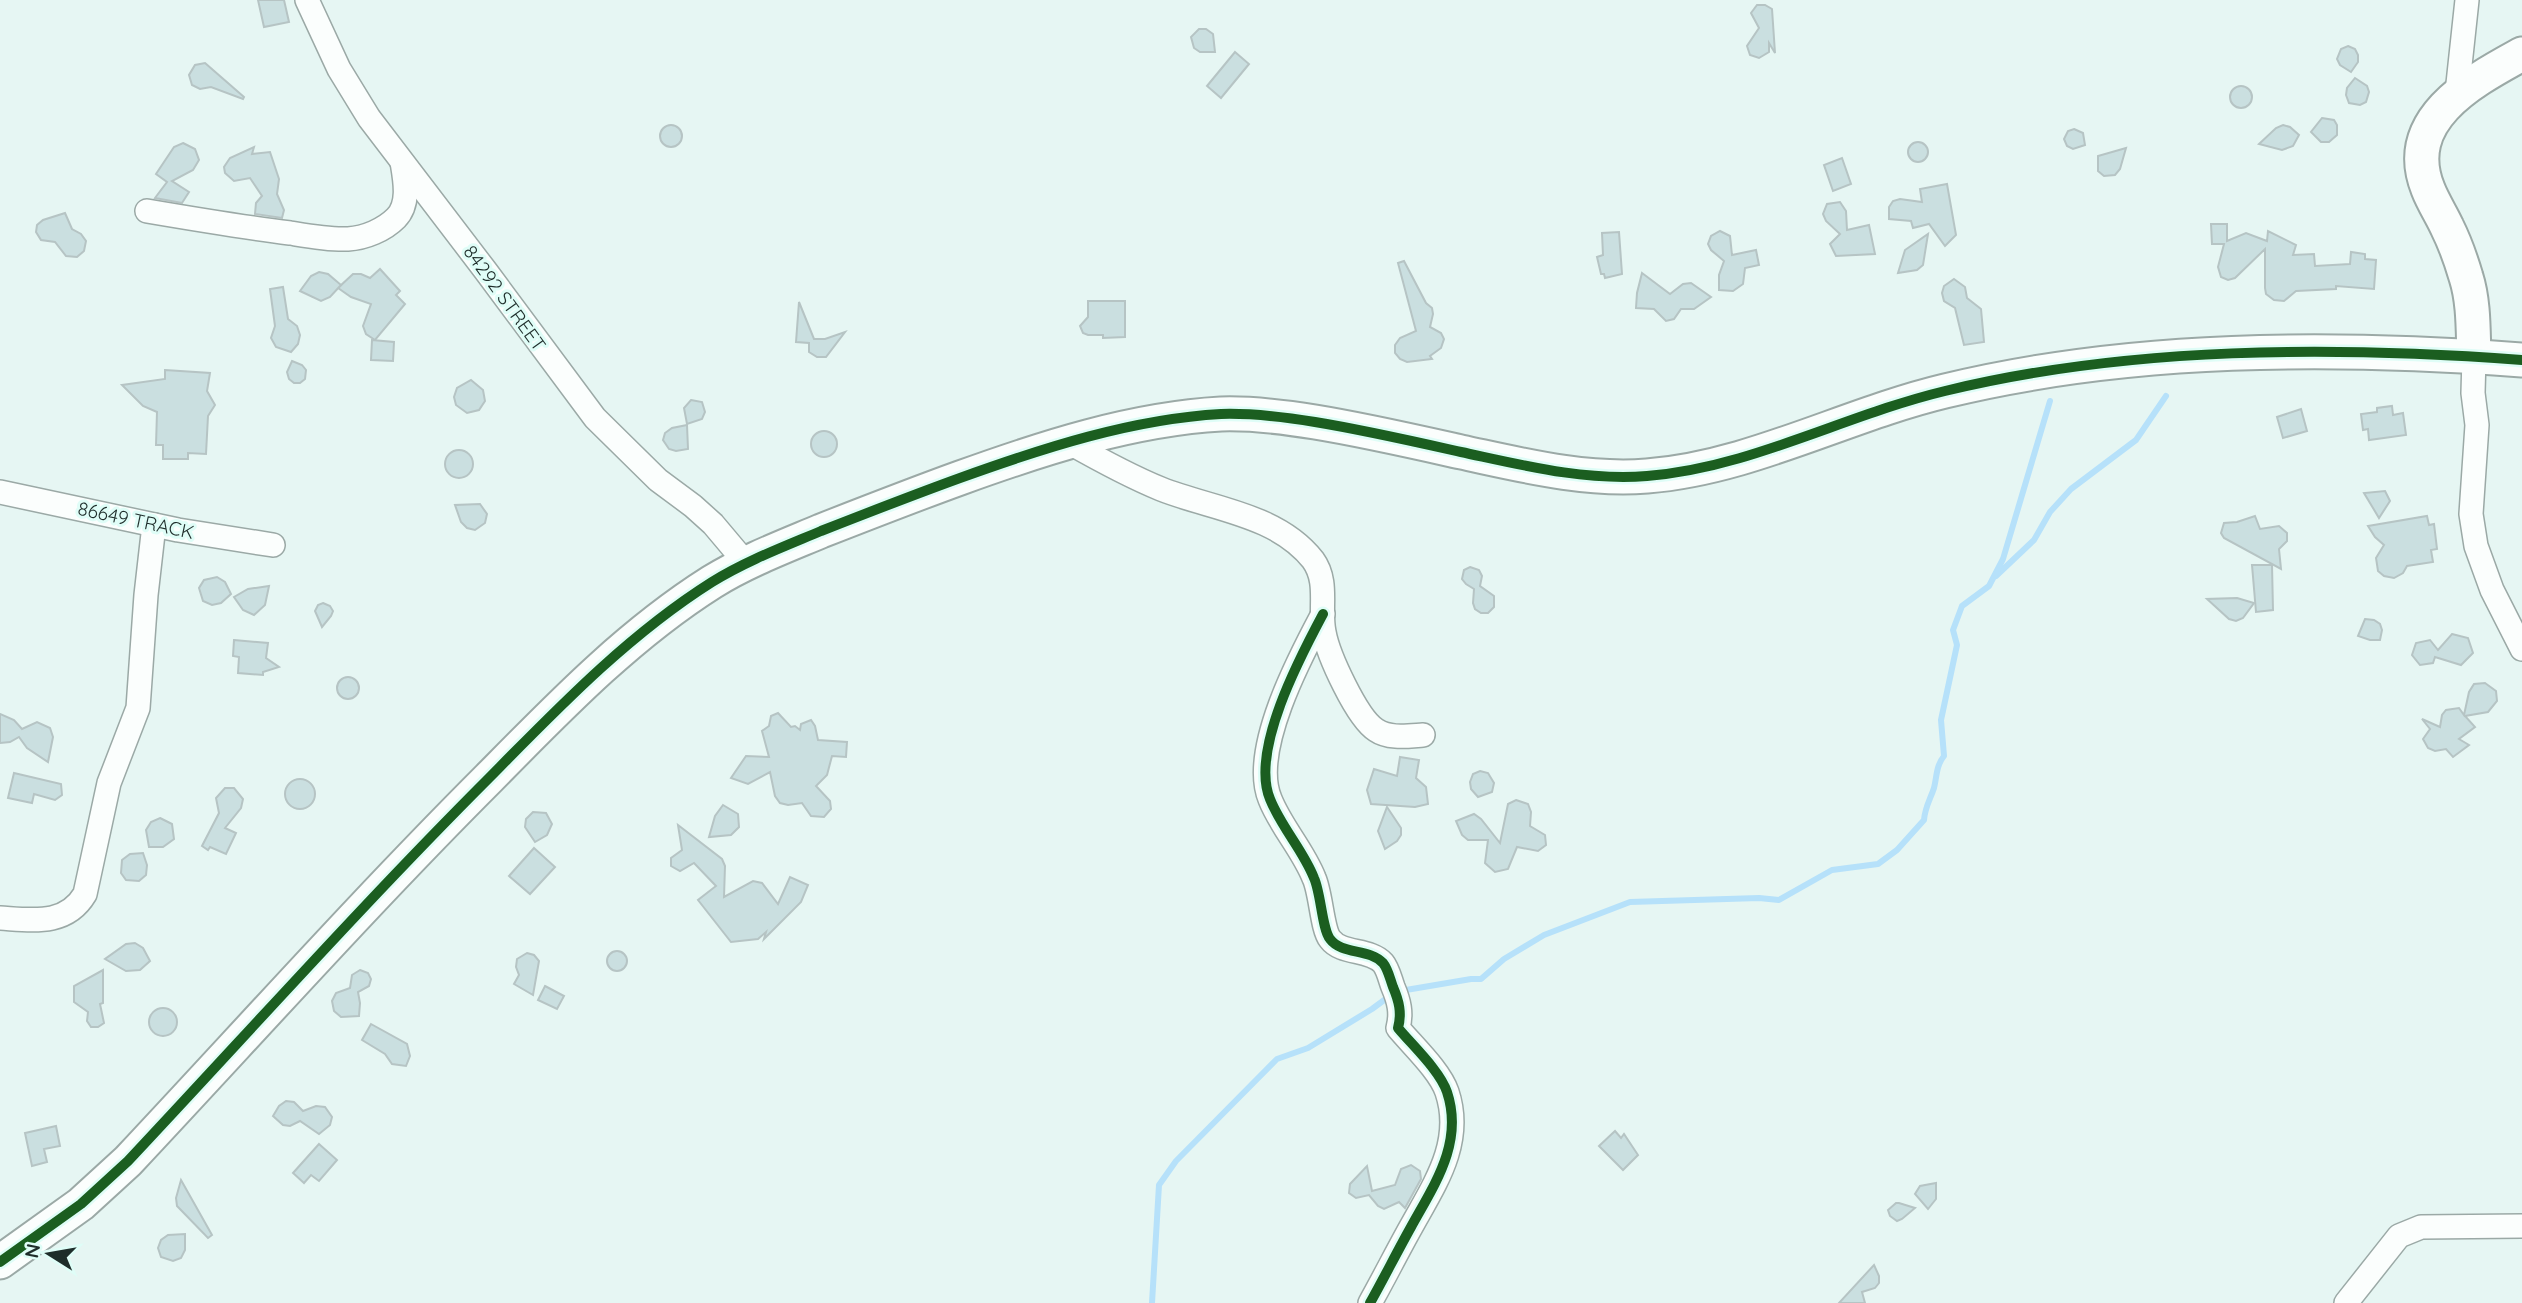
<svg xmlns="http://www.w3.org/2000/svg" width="2522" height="1303" viewBox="0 0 2522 1303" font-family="Quicksand,sans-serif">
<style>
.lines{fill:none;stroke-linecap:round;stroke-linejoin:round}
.stream{stroke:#b6e1fa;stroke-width:6}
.building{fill:#cadfe0;stroke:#b6c4c4;stroke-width:2}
.street-casing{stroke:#9ba9a6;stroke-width:26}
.secondary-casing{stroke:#9ba9a6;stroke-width:37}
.street{stroke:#fbfefd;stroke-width:23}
.secondary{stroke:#fbfefd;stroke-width:33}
.cycleway-casing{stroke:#dffdf7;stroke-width:15}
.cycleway{stroke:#1b5e20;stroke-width:10}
.labels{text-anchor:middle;stroke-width:6;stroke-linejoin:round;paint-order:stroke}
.street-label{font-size:19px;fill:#1e2d2a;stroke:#dffdf7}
</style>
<rect width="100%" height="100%" fill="#e6f6f3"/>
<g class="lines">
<!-- stream -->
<g class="stream">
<polyline points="1996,576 2034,540 2050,512 2071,489 2136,440 2166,396"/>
<path d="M1400,991l71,-12h10l23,-20 40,-24 86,-33 129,-4 20,2 53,-30 46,-6 19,-14 27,-30c1,-13 6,-20 10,-32 3,-12 2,-22 10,-32l-3,-36 16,-75 -4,-15 9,-24 27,-20 14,-27 47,-158"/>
<polyline points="1152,1303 1159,1185 1176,1161 1277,1059 1308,1048 1372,1009 1391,995"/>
</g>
</g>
<!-- building -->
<g class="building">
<polygon points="258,0 284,0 289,22 264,27"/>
<polygon points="1757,5 1765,5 1772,9 1775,53 1769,43 1769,52 1759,58 1750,55 1747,46 1759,28 1751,13"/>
<polygon points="1199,29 1206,29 1213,34 1215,52 1200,52 1194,48 1191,37"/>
<polygon points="2348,46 2355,49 2358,55 2358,62 2351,72 2340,65 2337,59 2341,49"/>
<polygon points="1235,52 1249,64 1221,98 1207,86"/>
<polygon points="205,63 244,97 243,99 211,87 200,89 192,85 189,75 195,65"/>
<polygon points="2355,78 2367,86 2369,92 2366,102 2360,105 2349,103 2346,95 2347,88"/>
<circle cx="2241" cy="97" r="11"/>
<polygon points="2322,118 2334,120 2337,125 2337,135 2329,142 2321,142 2311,132"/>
<circle cx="671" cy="136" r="11"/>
<polygon points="2283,125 2290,127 2299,135 2293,146 2282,150 2259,144 2276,128"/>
<polygon points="2074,129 2083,133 2085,145 2073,149 2067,146 2064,139 2068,131"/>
<circle cx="1918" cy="152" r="10"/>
<polygon points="183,143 195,149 199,160 193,170 172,181 189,192 182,203 155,198 167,182 156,174 174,147"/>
<polygon points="254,147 252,154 270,152 279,179 277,194 284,210 282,218 255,214 256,203 262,196 250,178 234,181 225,173 224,167 230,158"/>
<polygon points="2126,148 2120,169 2115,175 2104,176 2098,171 2098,156"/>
<polygon points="1842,158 1851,184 1833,191 1824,165"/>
<polygon points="1947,184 1956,235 1945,246 1929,224 1913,228 1911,221 1889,219 1889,207 1893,201 1900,199 1922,202 1920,189"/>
<polygon points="1840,202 1846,211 1847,230 1869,225 1875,254 1836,256 1830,244 1840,234 1826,221 1823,214 1827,204"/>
<polygon points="65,213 72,229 81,234 86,241 84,251 77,257 66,256 55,242 41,240 36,232 37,225 43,220"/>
<polygon points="2211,224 2227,224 2227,241 2246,233 2267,241 2268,231 2296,245 2293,255 2314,254 2315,266 2350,264 2351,252 2365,254 2365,259 2376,260 2374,289 2336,286 2336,289 2296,291 2284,301 2274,300 2266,294 2265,288 2265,249 2235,278 2228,280 2221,277 2218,267 2224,244 2212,244"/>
<polygon points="1720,231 1730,236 1732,255 1756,250 1759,265 1745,268 1743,284 1733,291 1719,290 1719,275 1724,261 1711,250 1708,244 1711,236"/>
<polygon points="1619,232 1622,274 1605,278 1604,274 1601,274 1597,257 1603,255 1602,233"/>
<polygon points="1928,234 1923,265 1917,270 1898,273 1905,250"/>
<polygon points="1404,261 1426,303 1432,308 1433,314 1430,327 1441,333 1444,339 1441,348 1430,356 1432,359 1407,362 1400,359 1395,353 1395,345 1400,338 1416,331 1398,263"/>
<polygon points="380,269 400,291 396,295 405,304 375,340 366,334 363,326 371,304 351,297 338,288 353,274 361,274 370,278"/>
<polygon points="319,272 328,274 341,285 330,297 321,301 300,291 311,276"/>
<polygon points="1642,273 1670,294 1683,284 1691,283 1711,297 1694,309 1681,309 1674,319 1666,321 1654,309 1636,308 1637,293"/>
<polygon points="1954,279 1965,287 1967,298 1981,309 1984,342 1964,345 1955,308 1944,301 1942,293 1944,286"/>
<polygon points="283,287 288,319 297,326 300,335 298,344 291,352 276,347 271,338 275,326 270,289"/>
<polygon points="1088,301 1125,301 1125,337 1103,338 1103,335 1088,335 1083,333 1080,326 1088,317"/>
<polygon points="799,302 814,339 825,339 845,332 826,357 817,357 809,352 809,343 796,342"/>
<polygon points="372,340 394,342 393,361 371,360"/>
<polygon points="292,361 302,365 306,370 305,379 300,383 294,383 289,379 287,372"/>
<polygon points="165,370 210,373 207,391 215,405 208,416 206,454 188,453 188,459 163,459 163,445 156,445 157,412 143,406 122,385 165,379"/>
<polygon points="471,380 483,390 485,401 479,410 467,413 456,405 454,397 457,388"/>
<polygon points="691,400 702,402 705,412 702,419 687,424 684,408"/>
<polygon points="2392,406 2393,415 2403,413 2406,435 2369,440 2368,429 2363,430 2361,414 2377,412 2377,408"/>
<polygon points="2301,409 2307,431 2283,438 2277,417"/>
<polygon points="687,425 688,449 676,451 669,449 663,440 665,433 672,428"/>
<circle cx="824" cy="444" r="13"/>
<circle cx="459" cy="464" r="14"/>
<polygon points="2385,491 2390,501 2379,518 2364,493"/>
<polygon points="480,504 487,514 485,523 475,530 467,528 461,522 455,505"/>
<polygon points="2255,516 2260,529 2279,526 2287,533 2287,541 2279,549 2281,569 2224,538 2221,533 2224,523 2237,522"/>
<polygon points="2427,516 2429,525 2434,524 2437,549 2431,550 2433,562 2407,566 2403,573 2394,578 2384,576 2378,571 2376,558 2384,545 2375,537 2368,526"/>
<polygon points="2252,565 2272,565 2273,610 2256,612"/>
<polygon points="1470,567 1479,570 1482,576 1480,586 1494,596 1494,607 1488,613 1481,613 1475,609 1473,603 1474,589 1466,584 1462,579 1464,570"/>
<polygon points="217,577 225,582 231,594 221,603 212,605 203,601 199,588 204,580"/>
<polygon points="269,586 265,605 254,615 243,610 234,597 248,589"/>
<polygon points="2237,598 2254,603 2243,618 2236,621 2229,619 2207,599"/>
<polygon points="323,603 330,606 333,611 331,616 322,627 315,611 318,605"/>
<polygon points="2365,619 2374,620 2380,624 2382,630 2380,640 2370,640 2358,636"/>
<polygon points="2452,634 2468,638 2473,653 2461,665 2435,657 2433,663 2420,665 2412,655 2416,643 2430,640 2438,650"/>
<polygon points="234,640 268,643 266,658 279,667 263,672 263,675 238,673 239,657 233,656"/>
<circle cx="348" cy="688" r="11"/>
<polygon points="2485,683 2496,691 2497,701 2488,712 2465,716 2475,727 2459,739 2469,745 2453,757 2446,749 2435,751 2428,748 2423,739 2430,729 2422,719 2440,727 2442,715 2446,710 2459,708 2464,715 2469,692 2474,684"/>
<polygon points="778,713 791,727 795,726 800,730 801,724 811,720 815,726 818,740 847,742 846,757 832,756 827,775 816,786 830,801 831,809 824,817 811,816 802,803 788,805 780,803 775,796 770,772 748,784 731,778 746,756 769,757 762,731 769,726 771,716"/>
<polygon points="0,714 14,720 22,729 37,722 50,728 53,737 48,762 27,748 19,737 10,742 0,743"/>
<polygon points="1400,757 1419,760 1416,778 1426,787 1428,804 1415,807 1371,804 1367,790 1374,769 1397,776"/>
<polygon points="1480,771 1488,773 1494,783 1492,792 1478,797 1471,789 1470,782 1473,774"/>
<polygon points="14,773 61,784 62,795 55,800 34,794 32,803 8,798"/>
<circle cx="300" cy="794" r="15"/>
<polygon points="225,788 234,788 243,799 241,808 225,828 236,833 226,854 210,847 208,850 202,846 219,813 216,798"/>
<polygon points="1516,800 1528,804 1531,812 1530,826 1545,835 1546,845 1538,851 1517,847 1508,869 1495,872 1485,863 1488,840 1468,840 1462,835 1456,821 1474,814 1481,819 1500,843 1508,804"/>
<polygon points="723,805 738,814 739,827 731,835 709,837 715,816"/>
<polygon points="1387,807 1401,828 1401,835 1397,841 1385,849 1378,831"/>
<polygon points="533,812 546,813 552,824 547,835 535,842 525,827 526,819"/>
<polygon points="160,818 172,824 174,839 163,847 149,847 146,830 151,822"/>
<polygon points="678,825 722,859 725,866 724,897 753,881 762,883 778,904 790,877 808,885 801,902 764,939 766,932 758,939 731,942 698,900 716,886 694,863 680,871 671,866 671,858 682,850"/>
<polygon points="534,848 555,867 530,894 509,876"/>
<polygon points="143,853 147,865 146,875 139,881 126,880 121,873 122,860 130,854"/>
<polygon points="135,943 143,948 150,961 140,970 126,971 105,959 126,944"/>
<circle cx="617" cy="961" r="10"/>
<polygon points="527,953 534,955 539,961 533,995 514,984 519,975 516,967 517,959"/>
<polygon points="103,970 103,1003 100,1004 104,1023 98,1027 91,1027 87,1021 88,1012 74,1002 74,986"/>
<polygon points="360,970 368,973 371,979 369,986 358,992 360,1003 359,1016 341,1017 334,1011 332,1001 336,993 350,988 352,975"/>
<polygon points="545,986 564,996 557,1009 538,1000"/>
<circle cx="163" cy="1022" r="14"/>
<polygon points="371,1024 407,1044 410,1056 406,1066 392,1064 385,1054 362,1040"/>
<polygon points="286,1101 294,1102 303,1111 316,1106 325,1107 332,1117 330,1125 319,1134 300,1121 290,1126 283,1125 273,1116 279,1106"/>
<polygon points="56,1126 60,1146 44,1149 47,1162 32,1166 25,1133"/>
<polygon points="1615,1131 1621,1138 1624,1134 1638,1155 1623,1170 1599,1146"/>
<polygon points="319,1144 337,1160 319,1181 311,1175 304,1183 293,1173"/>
<polygon points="1411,1165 1420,1171 1421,1179 1405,1208 1399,1202 1384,1209 1378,1206 1369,1195 1356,1198 1349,1193 1350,1184 1367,1166 1372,1191 1395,1185 1401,1169"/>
<polygon points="181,1180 212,1235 208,1238 177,1206 176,1198"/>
<polygon points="1936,1183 1936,1199 1928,1209 1915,1194 1920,1186"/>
<polygon points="1896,1203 1899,1203 1915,1208 1902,1219 1897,1221 1890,1216 1888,1210"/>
<polygon points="185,1234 185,1250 181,1258 173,1261 161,1257 158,1248 161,1240 168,1235"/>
<polygon points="1874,1265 1879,1276 1879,1283 1875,1288 1862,1292 1865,1303 1839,1303"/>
</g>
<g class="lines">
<defs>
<g id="street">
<polyline points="307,0 339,69 369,118 485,270 595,418 658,480 693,506 713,524 745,562"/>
<polyline points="2457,93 2467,0"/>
<path d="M147,211c47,8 95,16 143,22 18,3 39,7 58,6 17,-1 36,-9 48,-21 14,-14 9,-38 6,-56"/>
<polyline points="2474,357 2473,393 2477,425 2471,514 2476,546 2492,590 2522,649"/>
<path d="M1070,443c30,17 59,33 91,46 50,20 116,25 152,71 16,22 6,48 11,72 4,23 33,86 52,98 13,9 32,6 47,5"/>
<polyline points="0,492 178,530 273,545"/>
<path d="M1323,614c-23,43 -73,137 -53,185 11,28 33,51 44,79 7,15 8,51 16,61 12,16 39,9 53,24 5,6 7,16 10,24 6,14 9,26 5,41 15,18 42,43 49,64 17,51 -13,93 -36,135 -14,25 -27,51 -41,76"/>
<path d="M0,918c33,2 66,8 85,-24l24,-111 29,-75 8,-113 8,-70"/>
<polyline points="2346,1303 2399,1236 2421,1227 2522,1226"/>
</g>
<g id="secondary">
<path d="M2474,357c-1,-26 0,-55 -8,-80 -5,-17 -11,-34 -19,-50 -6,-13 -14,-25 -19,-38 -28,-70 45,-108 94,-135"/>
<path d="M0,1262l81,-58 47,-43c120,-128 237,-259 361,-383 69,-70 139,-143 223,-196 34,-21 71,-35 109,-51 46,-18 92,-36 139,-53 83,-30 172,-59 261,-64 31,-1 63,3 94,8 49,8 97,19 146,30 61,13 123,29 186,24 103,-8 198,-61 298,-85 185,-45 388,-45 577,-31"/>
</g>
</defs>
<!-- street casing -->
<use href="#street" class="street-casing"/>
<!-- secondary casing -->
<use href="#secondary" class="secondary-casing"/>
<!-- street -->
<use href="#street" class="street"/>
<!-- secondary -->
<use href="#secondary" class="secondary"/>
<defs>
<g id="cycleway">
<path d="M1323,614c-23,43 -73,137 -53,185 11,28 33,51 44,79 7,15 8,51 16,61 12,16 39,9 53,24 5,6 7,16 10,24 6,14 9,26 5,41 15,18 42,43 49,64 17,51 -13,93 -36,135 -14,25 -27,51 -41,76"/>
<path d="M0,1262l81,-58 47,-43c120,-128 237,-259 361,-383 69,-70 139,-143 223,-196 34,-21 71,-35 109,-51 46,-18 92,-36 139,-53 83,-30 172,-59 261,-64 31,-1 63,3 94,8 49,8 97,19 146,30 61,13 123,29 186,24 103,-8 198,-61 298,-85 185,-45 388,-45 577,-31"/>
</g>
</defs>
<!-- cycleway casing -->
<use href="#cycleway" class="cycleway-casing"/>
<!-- cycleway -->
<use href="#cycleway" class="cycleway"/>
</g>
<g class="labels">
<!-- street labels -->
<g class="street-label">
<text transform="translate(505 298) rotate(54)" y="7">84292 STREET</text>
<text transform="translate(136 520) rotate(12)" y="7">86649 TRACK</text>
</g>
</g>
<!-- north arrow -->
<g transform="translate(49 1254) rotate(281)" stroke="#dffdf7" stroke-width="5" paint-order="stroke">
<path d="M0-5L12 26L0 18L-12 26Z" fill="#1e2d2a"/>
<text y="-10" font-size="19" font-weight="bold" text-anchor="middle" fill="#1e2d2a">N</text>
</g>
</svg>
